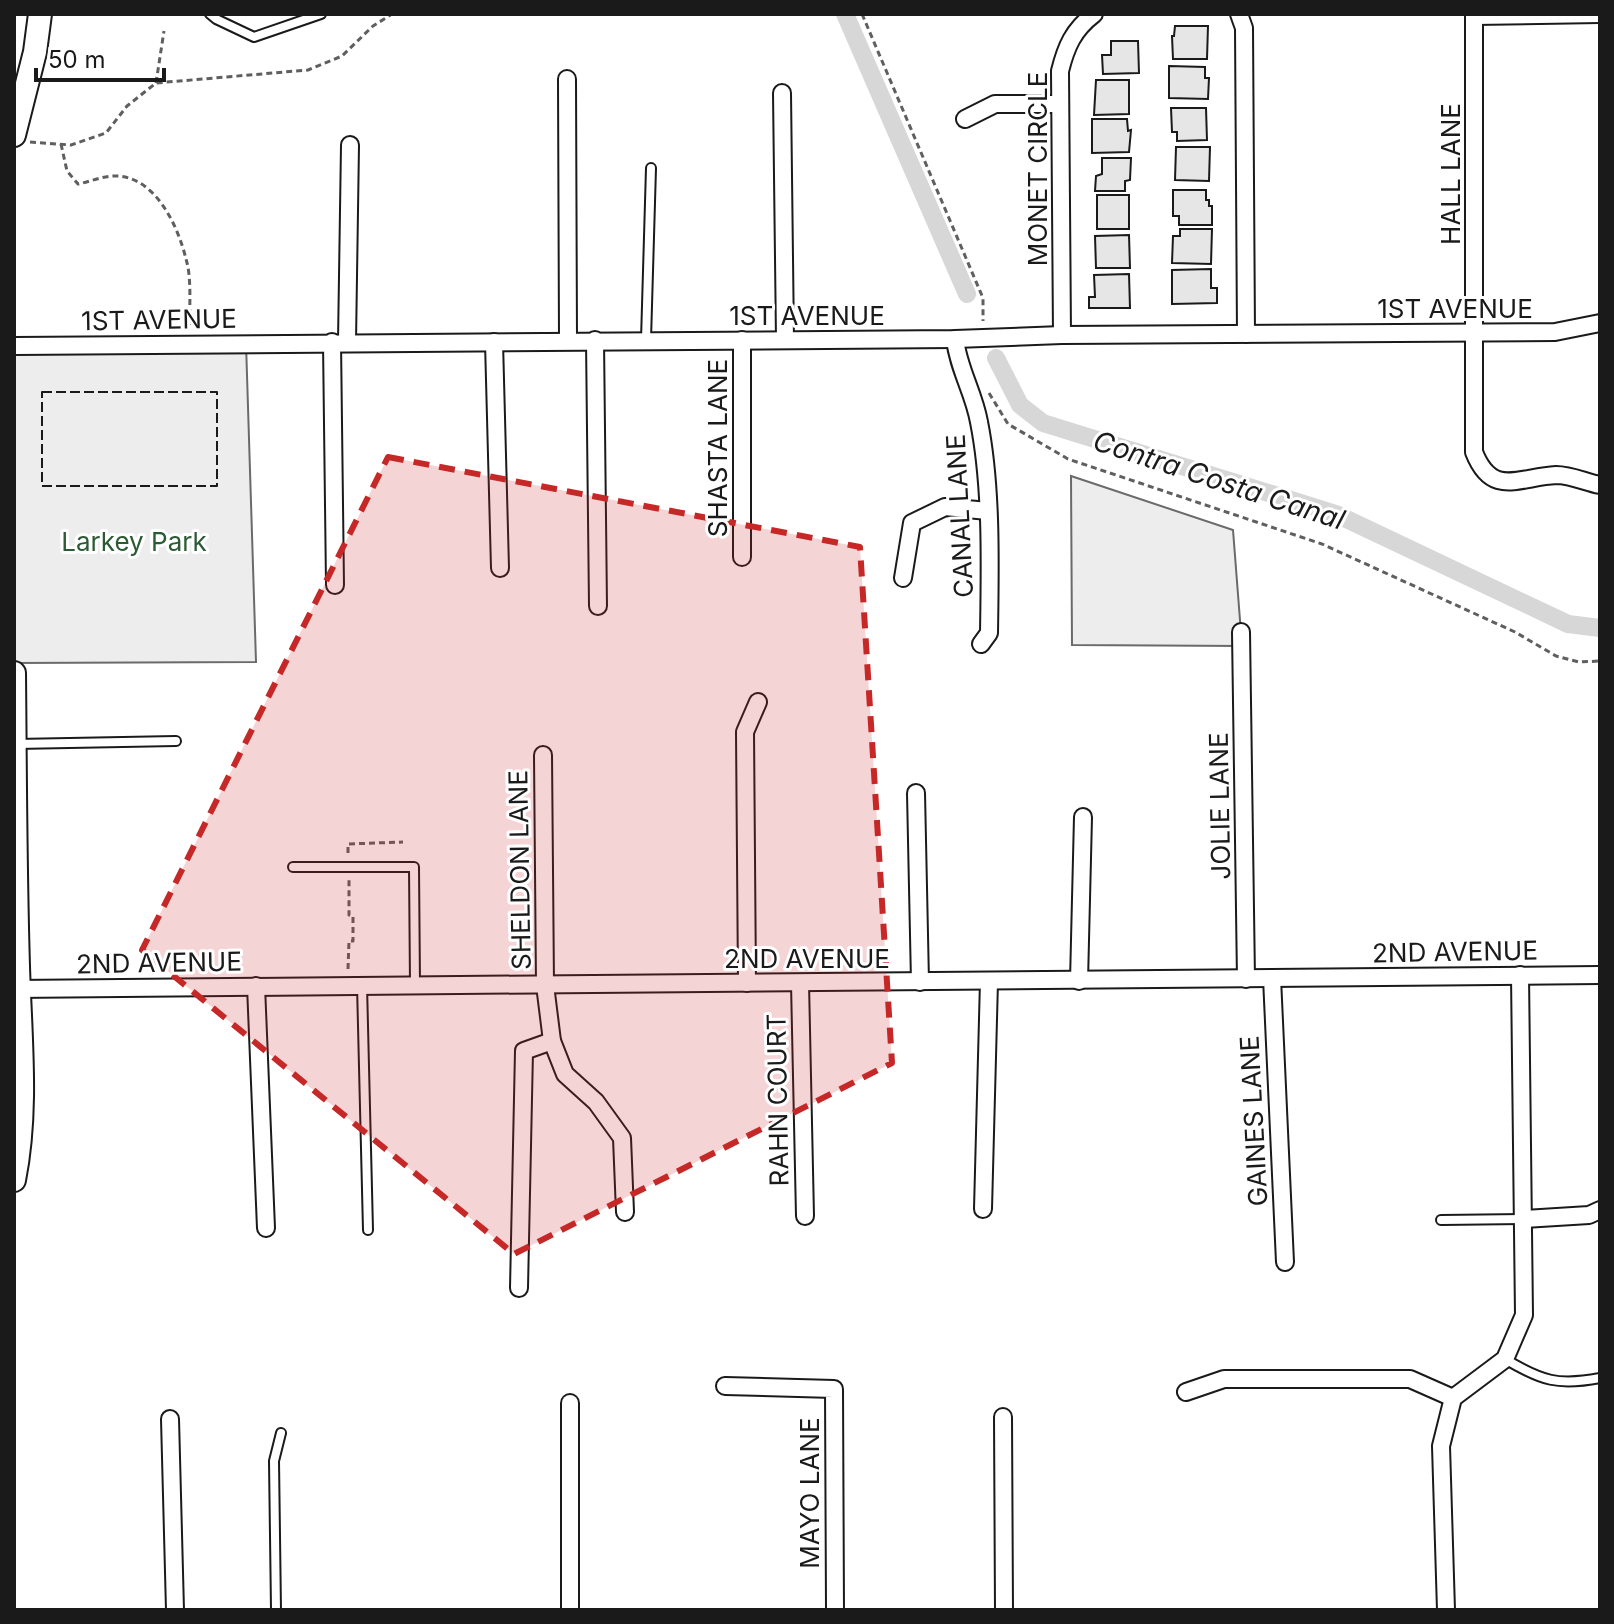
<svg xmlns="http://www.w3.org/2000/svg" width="1614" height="1624" viewBox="0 0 1614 1624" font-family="Inter,sans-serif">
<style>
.built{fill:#ededed;stroke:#6a6a6a;stroke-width:2}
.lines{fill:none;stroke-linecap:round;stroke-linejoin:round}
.canal{stroke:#d7d7d7;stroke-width:18}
.building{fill:#e6e6e6;stroke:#1a1a1a;stroke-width:2}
.lane-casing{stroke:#1a1a1a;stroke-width:12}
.street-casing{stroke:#1a1a1a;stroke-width:20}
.secondary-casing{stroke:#1a1a1a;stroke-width:26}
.path{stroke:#5f5f5f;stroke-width:3;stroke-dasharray:6 4;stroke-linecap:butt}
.lane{stroke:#fff;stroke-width:8}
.street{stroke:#fff;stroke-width:16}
.secondary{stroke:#fff;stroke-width:22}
.fence{stroke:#1a1a1a;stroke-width:2;stroke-dasharray:10 4;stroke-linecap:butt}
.marked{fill:#c62828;fill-opacity:0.2;stroke:#c62828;stroke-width:6;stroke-dasharray:16 10;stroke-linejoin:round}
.labels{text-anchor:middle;stroke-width:6;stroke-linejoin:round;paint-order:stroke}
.street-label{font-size:26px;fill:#1a1a1a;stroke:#fff}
.park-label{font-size:26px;fill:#2b5a34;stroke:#fff}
.water-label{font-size:28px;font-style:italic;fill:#1a1a1a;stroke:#fff}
</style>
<rect width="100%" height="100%" fill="#fff"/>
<!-- built -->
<g class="built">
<polygon points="246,343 256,662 14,663 14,346"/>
<polygon points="1071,476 1233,530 1242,646 1072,645"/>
</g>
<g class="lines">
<!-- canal -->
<g class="canal">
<polyline points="845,14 967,294"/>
<polyline points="996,358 1020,405 1043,423 1336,514 1568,624 1600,628"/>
</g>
</g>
<!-- building -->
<g class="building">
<polygon points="1175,26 1208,26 1207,59 1173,59 1172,36 1174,36"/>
<polygon points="1111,41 1138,41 1139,73 1103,74 1102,55 1111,55"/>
<polygon points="1169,66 1205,67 1205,78 1209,78 1208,99 1169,98"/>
<polygon points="1096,80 1129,80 1129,114 1094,115"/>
<polygon points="1171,108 1206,108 1207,140 1177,141 1177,132 1172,132"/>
<polygon points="1092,119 1127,119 1128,131 1131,130 1129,152 1092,153"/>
<polygon points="1176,147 1210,147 1209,181 1175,180"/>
<polygon points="1102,158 1131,158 1130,180 1125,181 1125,191 1095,191 1096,176 1102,174"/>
<polygon points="1173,190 1206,190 1206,200 1209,200 1209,206 1212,206 1212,225 1179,225 1179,216 1173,216"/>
<rect x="1097" y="195" width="32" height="34"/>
<polygon points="1180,229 1212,229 1211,264 1172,263 1173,236 1180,236"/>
<polygon points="1129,235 1130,268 1096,268 1095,236"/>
<polygon points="1211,269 1211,288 1217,288 1217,303 1172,304 1172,270"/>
<polygon points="1129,274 1130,308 1089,308 1089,297 1095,297 1094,275"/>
</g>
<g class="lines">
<defs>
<g id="lane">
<polyline points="210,14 216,19 254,37 321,14"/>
<polyline points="646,340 651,168"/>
<polyline points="16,744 176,741"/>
<polyline points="293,867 414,867 415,985"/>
<polyline points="362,985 368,1230"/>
<polyline points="1441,1220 1523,1219"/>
<path d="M1505,1359c37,22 53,27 95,19"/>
<polyline points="276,1610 274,1461 281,1433"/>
</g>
<g id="street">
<polyline points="1239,14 1244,28 1246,334"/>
<path d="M1474,14v438c18,46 45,25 82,23 15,0 29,7 44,10"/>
<polyline points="1474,16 1600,14"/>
<polyline points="567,79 568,340"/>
<polyline points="782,93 785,340"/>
<polyline points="965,119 995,104 1059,104"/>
<path d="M1062,335l-2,-264c6,-24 13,-41 34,-57"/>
<path d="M955,339c3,29 19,54 24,83 13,65 11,145 10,211l-8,11"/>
<polyline points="595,340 598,606"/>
<polyline points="742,340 742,557"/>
<polyline points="332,342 335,585"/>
<polyline points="347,342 350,145"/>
<polyline points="494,342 500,568"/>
<polyline points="14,346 955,339 1062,335 1555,332 1600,323"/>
<polyline points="903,578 912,523 945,507 988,511"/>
<polyline points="1241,632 1246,979"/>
<polyline points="543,755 545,985 552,1041 565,1074 596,1102 622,1138 625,1212"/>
<polyline points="916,793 920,982"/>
<polyline points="1272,978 1285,1262"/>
<polyline points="1079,981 1083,817"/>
<polyline points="747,983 745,732 758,702"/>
<polyline points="800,983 805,1216"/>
<polyline points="256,986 266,1228"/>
<polyline points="14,989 1600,975"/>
<polyline points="983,1209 989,981"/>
<polyline points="1524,1219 1589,1215 1600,1210"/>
<polyline points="519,1288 524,1051 552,1041"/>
<polyline points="725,1386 834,1389 835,1610"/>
<polyline points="1186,1392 1224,1379 1410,1379 1453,1398"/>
<polyline points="570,1403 570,1610"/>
<polyline points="1003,1417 1004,1610"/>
<polyline points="170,1419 175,1610"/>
<polyline points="1446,1610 1441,1446 1453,1398 1505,1359 1524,1315 1520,975"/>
</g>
<g id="secondary">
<polyline points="14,135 35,52 40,14"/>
<path d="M14,673c1,97 1,195 4,293 2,71 10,144 -4,214"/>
</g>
</defs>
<!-- lane casing -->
<use href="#lane" class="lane-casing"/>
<!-- street casing -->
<use href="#street" class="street-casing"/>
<!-- secondary casing -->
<use href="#secondary" class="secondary-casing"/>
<!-- path -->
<g class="path">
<polyline points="862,14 983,298 983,321"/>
<polyline points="156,83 164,31"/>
<polyline points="30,142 71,145 106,133 127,106 156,83 308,70 342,56 373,26 392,14"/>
<path d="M61,144l6,27 11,13c11,-2 25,-8 36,-8 41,-1 64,50 72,83 6,20 3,46 4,68"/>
<polyline points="989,393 1008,424 1068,459 1322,544 1515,632 1556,656 1579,662 1600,661"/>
<polyline points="348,853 348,844 403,842"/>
<polyline points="348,969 349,941 353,941 353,916 349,915 349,877"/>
</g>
<!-- lane -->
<use href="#lane" class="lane"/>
<!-- street -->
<use href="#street" class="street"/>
<!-- secondary -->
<use href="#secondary" class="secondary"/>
<!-- fence -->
<rect class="fence" x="42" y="392" width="175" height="94"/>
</g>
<!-- marked area -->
<path class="marked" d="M388,457l472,90 32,516 -378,191 -372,-304z"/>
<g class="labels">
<!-- street labels -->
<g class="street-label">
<text transform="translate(1038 169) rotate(-90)" y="9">MONET CIRCLE</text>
<text transform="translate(1451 174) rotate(-90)" y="9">HALL LANE</text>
<text x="1455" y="318">1ST AVENUE</text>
<text x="807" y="325">1ST AVENUE</text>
<text transform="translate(159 320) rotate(-1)" y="9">1ST AVENUE</text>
<text transform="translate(718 448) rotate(-90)" y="9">SHASTA LANE</text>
<text transform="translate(960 516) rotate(-93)" y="9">CANAL LANE</text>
<text transform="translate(1220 806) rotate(-91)" y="9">JOLIE LANE</text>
<text transform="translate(520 870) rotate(-91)" y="9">SHELDON LANE</text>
<text transform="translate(1455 952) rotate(-1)" y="9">2ND AVENUE</text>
<text x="807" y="968">2ND AVENUE</text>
<text transform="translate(159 963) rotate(-1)" y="9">2ND AVENUE</text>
<text transform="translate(778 1100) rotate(-91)" y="9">RAHN COURT</text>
<text transform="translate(1254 1121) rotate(-93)" y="9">GAINES LANE</text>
<text transform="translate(810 1493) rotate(-90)" y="9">MAYO LANE</text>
</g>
<!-- park labels -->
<g class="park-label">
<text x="134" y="551">Larkey Park</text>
</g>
<!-- water labels -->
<g class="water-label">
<text transform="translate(1219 480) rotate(18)" y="10">Contra Costa Canal</text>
</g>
</g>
<!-- border -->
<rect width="1614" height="1624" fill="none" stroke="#1a1a1a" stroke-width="32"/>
<!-- scale -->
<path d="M36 68v12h128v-12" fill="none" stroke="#1a1a1a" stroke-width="4"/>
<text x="48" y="68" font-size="24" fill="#1a1a1a" stroke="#ffffff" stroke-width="6" paint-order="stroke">50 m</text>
</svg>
